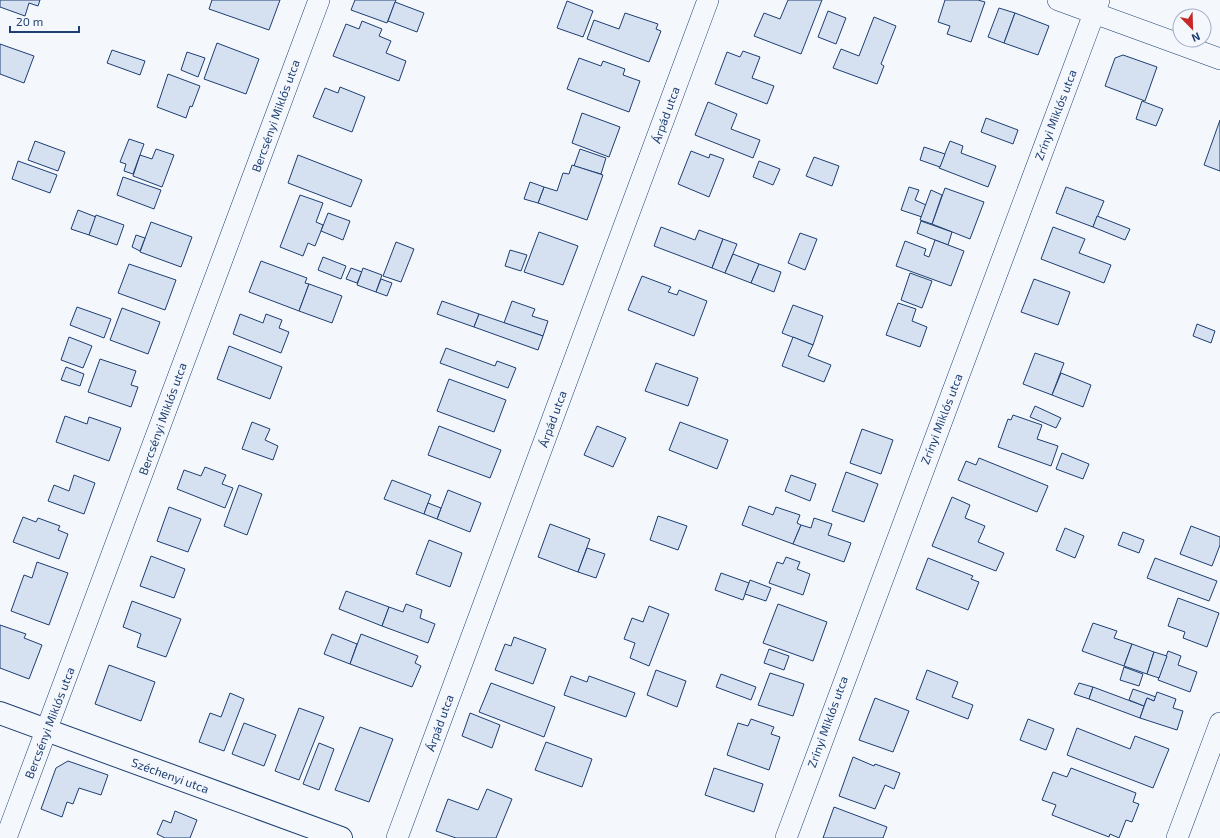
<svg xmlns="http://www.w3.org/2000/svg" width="1220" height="838" viewBox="0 0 1220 838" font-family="'Exo 2',sans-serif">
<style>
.building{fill:#d5e0f0;stroke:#1d3f73}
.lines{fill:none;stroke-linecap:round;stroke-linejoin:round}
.street-casing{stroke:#1d3f73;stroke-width:22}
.secondary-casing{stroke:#1d3f73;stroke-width:24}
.street{stroke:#f4f7fb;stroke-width:21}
.secondary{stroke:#f4f7fb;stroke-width:22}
.labels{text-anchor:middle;stroke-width:3;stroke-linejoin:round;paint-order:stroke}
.street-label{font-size:12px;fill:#1d3f73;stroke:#f4f7fb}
</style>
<rect width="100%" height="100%" fill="#f4f7fb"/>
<!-- building -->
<g class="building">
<polygon points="0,0 40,0 38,6 29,3 25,16 0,7"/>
<polygon points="212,0 280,0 269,30 209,9"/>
<polygon points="355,0 396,0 387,23 351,10"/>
<polygon points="788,0 822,0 801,54 754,36 764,13 780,19"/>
<polygon points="945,0 978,0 985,2 971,42 947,34 950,26 938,22"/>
<polygon points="567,1 593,11 583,37 557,28"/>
<polygon points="395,2 424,13 417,32 388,21"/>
<polygon points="999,8 1015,13 1004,43 988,37"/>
<polygon points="828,11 846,18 836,44 818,37"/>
<polygon points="625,13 658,24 656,29 661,31 649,62 587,39 594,20 619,29"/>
<polygon points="1015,13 1049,26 1038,55 1004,43"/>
<polygon points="874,17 896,26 881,64 884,66 877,84 833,68 841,49 859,56"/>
<polygon points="362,21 382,29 379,36 391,41 386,53 406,61 399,81 333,56 346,24 359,29"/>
<polygon points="217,43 259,59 246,94 204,79"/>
<polygon points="0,44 34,56 24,83 0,74"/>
<polygon points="112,50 145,61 140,75 107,63"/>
<polygon points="743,51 760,57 752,78 774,86 767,104 715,84 727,52 740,57"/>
<polygon points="187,52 205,58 198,77 181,70"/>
<polygon points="1123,55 1157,67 1145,101 1105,86 1115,58"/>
<polygon points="579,58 601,66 603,61 625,69 623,75 640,81 629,112 567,89"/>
<polygon points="168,74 200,86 192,107 190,106 186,118 157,107"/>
<polygon points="340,87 365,97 352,132 313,117 325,88 338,93"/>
<polygon points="1142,101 1163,109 1156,126 1136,119"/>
<polygon points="708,102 737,114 731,129 760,140 753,158 695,135"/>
<polygon points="582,113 620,127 609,157 572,143"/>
<polygon points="986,118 1018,130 1013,144 981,132"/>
<polygon points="1220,120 1220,171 1204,165"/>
<polygon points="129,139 144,144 133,174 124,171 126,164 120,162"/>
<polygon points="35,141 65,152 58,171 28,160"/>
<polygon points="950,141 963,146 961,153 996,166 988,187 939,168"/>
<polygon points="924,147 945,154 940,167 920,160"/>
<polygon points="156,149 174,155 162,187 133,176 140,155 152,159"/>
<polygon points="580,149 606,158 601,174 574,166"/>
<polygon points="691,151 709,158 710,154 724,159 709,197 678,184"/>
<polygon points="298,155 362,180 351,207 288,183"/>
<polygon points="814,157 839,166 832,186 806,176"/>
<polygon points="18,161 57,175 50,193 12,179"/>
<polygon points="759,161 780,169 773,185 753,177"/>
<polygon points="572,165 603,175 587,220 538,203 544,187 557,191 563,173 569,174"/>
<polygon points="123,177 161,190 154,209 117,195"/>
<polygon points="530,182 544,187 538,203 524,199"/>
<polygon points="909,187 919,190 915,200 926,205 922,217 901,210"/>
<polygon points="1066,187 1104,201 1093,227 1056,213"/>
<polygon points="945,188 984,202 970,239 932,224"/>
<polygon points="931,190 942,195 932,224 920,220"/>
<polygon points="300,195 323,203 316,222 323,225 321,231 315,246 308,243 303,256 280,247"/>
<polygon points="78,210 96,217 89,235 71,229"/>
<polygon points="328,213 350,221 343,240 321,231"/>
<polygon points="96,215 124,225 117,245 89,235"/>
<polygon points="1097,216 1130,229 1125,240 1093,227"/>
<polygon points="921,221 952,232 948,245 917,233"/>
<polygon points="151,222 192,237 181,267 140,252"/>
<polygon points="661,227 695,240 699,230 723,239 712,268 654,246"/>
<polygon points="1053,227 1085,239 1079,253 1111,265 1104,283 1041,259"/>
<polygon points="539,232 578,246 563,285 524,272"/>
<polygon points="800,233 817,239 805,270 788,263"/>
<polygon points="136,235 145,238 140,251 132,247"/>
<polygon points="723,239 737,244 725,273 712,268"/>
<polygon points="935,240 964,251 951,286 896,266 905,241 926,249 924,255 929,257"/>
<polygon points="396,242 414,249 401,282 383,276"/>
<polygon points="510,250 527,255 521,271 505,266"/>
<polygon points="733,254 759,264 751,283 725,273"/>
<polygon points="323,257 346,266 341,279 318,270"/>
<polygon points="261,261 307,278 305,283 309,284 299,311 249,292"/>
<polygon points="129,264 176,280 165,310 118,293"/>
<polygon points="759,264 781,272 774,292 751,283"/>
<polygon points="351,268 362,272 357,283 346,279"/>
<polygon points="363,268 382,275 376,292 357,285"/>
<polygon points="910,273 932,281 922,308 901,300"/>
<polygon points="642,276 671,287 668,292 677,295 679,290 707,301 694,336 628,310"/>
<polygon points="381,279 392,283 387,296 376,292"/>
<polygon points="1034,279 1070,292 1058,325 1021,312"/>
<polygon points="309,284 342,296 332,323 299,311"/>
<polygon points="442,301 479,314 474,327 437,314"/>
<polygon points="512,301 535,309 532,316 548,321 543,336 504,323"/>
<polygon points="898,303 916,309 912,321 927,327 920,347 886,335"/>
<polygon points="793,305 823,316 813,345 782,333"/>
<polygon points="77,307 111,319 104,338 70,325"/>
<polygon points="122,308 160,322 148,354 110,340"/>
<polygon points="240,314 263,323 266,314 282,320 279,328 289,332 281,353 233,334"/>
<polygon points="479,314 543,336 538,350 474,327"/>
<polygon points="1197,324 1215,331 1211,343 1193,336"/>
<polygon points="69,337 92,346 83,368 61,360"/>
<polygon points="793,337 813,345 808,356 831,365 824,382 782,366"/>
<polygon points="229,346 282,367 270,399 217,379"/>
<polygon points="446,348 495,366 497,361 516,368 508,388 440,363"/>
<polygon points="1035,353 1064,363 1052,395 1023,384"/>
<polygon points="100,359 136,371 131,385 138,387 131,407 88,392"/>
<polygon points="656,363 698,378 688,406 645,391"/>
<polygon points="66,367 84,374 80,386 61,380"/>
<polygon points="1061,373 1091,385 1083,407 1052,395"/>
<polygon points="449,379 506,400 494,432 437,411"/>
<polygon points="1035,406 1061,418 1056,428 1030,417"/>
<polygon points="1013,415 1042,425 1037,439 1058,446 1051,466 998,447 1008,419 1011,420"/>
<polygon points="65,416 87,424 89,417 121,428 109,461 56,442"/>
<polygon points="252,422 270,429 265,440 278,446 273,460 242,449"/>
<polygon points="680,422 728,440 717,469 669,450"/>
<polygon points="439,426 501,450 490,478 428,455"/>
<polygon points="597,426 626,438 613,467 584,455"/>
<polygon points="862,429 893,440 881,474 850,463"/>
<polygon points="1062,453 1089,464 1083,479 1056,469"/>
<polygon points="979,458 1048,486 1037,512 958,480 966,461 976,465"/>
<polygon points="205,467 226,475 222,484 233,488 225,508 177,489 184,470 201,476"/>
<polygon points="846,472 878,484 864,522 832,511"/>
<polygon points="74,475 95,483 84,514 48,501 54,485 69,491"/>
<polygon points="791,475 816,484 810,501 785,491"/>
<polygon points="392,480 431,495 424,514 384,499"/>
<polygon points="239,485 262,494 247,535 224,526"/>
<polygon points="448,490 481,503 470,532 437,519"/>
<polygon points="952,497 970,505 965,518 985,526 978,542 1004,553 996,571 932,546"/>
<polygon points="428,503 441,508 437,519 424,514"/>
<polygon points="749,506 773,515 776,507 800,515 797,523 801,525 793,544 742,525"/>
<polygon points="169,507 201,519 188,552 157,541"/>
<polygon points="658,516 687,526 678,550 650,540"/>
<polygon points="23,517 36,522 38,518 60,526 58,530 68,534 59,559 13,542"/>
<polygon points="814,518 832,524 828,535 851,543 844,562 793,544 801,525 811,528"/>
<polygon points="550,524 590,539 578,572 538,557"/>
<polygon points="1191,526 1220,537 1220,545 1212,566 1180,554"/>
<polygon points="1065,528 1084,536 1075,558 1056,550"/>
<polygon points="1123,532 1144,540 1139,553 1118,545"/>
<polygon points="429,540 462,553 450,587 416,574"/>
<polygon points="587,548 605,554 596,578 578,572"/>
<polygon points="151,556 185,569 174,598 140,586"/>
<polygon points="786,557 800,562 797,569 810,574 803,595 769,583 777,562 783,564"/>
<polygon points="928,558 973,576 971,579 979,582 968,610 916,589"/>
<polygon points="1155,558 1217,581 1209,601 1147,578"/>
<polygon points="37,562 68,573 49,625 11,611 24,575 32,578"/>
<polygon points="721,573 749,583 743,600 715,590"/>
<polygon points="750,580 771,588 766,601 745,594"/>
<polygon points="346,591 389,607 382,626 339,609"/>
<polygon points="1178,598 1219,613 1207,647 1183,638 1185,632 1168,626"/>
<polygon points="132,601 181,619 166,657 137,647 141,634 123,627"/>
<polygon points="406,604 422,610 420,618 435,624 428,643 382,626 389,607 403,612"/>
<polygon points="778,604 827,622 813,661 763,643"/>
<polygon points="649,606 669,614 649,666 630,658 635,643 624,639 632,618 643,622"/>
<polygon points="1093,623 1117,631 1114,638 1132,644 1124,666 1082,651"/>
<polygon points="0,625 26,634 24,638 42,645 29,679 0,668"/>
<polygon points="332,634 357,644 350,664 324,654"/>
<polygon points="361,634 418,656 415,663 421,666 412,687 350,664"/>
<polygon points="514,637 546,649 533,684 495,670 505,644 511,646"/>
<polygon points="1132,644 1154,652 1147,674 1124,666"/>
<polygon points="769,649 789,656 784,670 764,663"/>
<polygon points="1168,651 1181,656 1178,665 1197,672 1190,692 1158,680"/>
<polygon points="1154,652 1167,656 1159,678 1147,674"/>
<polygon points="109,665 155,682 141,721 95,704"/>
<polygon points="1124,667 1143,674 1139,686 1120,680"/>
<polygon points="656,670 686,681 677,707 647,695"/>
<polygon points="927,670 958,682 952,697 973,705 968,719 916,699"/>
<polygon points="770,673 804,684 793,716 758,705"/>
<polygon points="721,674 756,687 751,700 716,687"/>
<polygon points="571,676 587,682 589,676 635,693 626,717 564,695"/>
<polygon points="491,683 555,707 544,737 479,712"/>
<polygon points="1079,683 1093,687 1089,699 1074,694"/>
<polygon points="1093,687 1144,706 1140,718 1089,699"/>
<polygon points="1133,689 1156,697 1154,701 1147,698 1144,706 1129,700"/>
<polygon points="1157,692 1176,699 1173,708 1183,711 1177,730 1140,718 1147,698 1154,701"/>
<polygon points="230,693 244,699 224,751 199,742 210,713 221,717"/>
<polygon points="875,698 909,711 893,752 859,740"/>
<polygon points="299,708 324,717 299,780 275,771"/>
<polygon points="470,713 500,725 492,748 462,736"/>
<polygon points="751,719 774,727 771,734 780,737 769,770 727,755 738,723 748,726"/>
<polygon points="1028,719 1054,729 1046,750 1020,740"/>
<polygon points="244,723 276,735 264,766 232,754"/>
<polygon points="360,727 393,739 369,802 335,790"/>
<polygon points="1077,728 1130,749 1135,736 1169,749 1153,788 1067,755"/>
<polygon points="546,742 592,759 582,787 535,770"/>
<polygon points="319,743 334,749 319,790 303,784"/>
<polygon points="853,757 874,766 875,764 900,773 894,789 885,785 875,809 839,796"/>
<polygon points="68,761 108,775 101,795 79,788 73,804 67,802 62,817 41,809 56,768"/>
<polygon points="714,768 763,784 754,812 705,795"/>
<polygon points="1071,768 1136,793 1133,802 1139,804 1132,822 1126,820 1119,838 1110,834 1109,837 1052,815 1056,805 1042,800 1053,772 1067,777"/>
<polygon points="487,789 512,799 496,838 456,838 436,831 448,799 478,810"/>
<polygon points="834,807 887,827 883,838 823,838"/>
<polygon points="175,811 197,820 190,838 165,838 157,834 163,820 171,823"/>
</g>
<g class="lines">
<defs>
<g id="street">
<polyline points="1058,0 1220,59"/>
<polyline points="6,838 319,0"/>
<polyline points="397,838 708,0"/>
<polyline points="786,838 1099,0"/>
<polyline points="1177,838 1220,723"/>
</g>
<polyline id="secondary" points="0,713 341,838"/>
</defs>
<!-- street casing -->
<use href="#street" class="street-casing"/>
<!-- secondary casing -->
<use href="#secondary" class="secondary-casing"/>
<!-- street -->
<use href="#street" class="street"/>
<!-- secondary -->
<use href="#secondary" class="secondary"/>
</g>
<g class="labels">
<!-- street labels -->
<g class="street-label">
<text transform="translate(666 115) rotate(-70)" y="4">Árpád utca</text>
<text transform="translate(1056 115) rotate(-69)" y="4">Zrínyi Miklós utca</text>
<text transform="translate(276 116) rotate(-70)" y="4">Bercsényi Miklós utca</text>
<text transform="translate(163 419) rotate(-70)" y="4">Bercsényi Miklós utca</text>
<text transform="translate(553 419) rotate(-70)" y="4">Árpád utca</text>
<text transform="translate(942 419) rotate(-69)" y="4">Zrínyi Miklós utca</text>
<text transform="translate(828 722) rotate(-70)" y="4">Zrínyi Miklós utca</text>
<text transform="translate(50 723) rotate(-69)" y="4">Bercsényi Miklós utca</text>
<text transform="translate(440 723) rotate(-70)" y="4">Árpád utca</text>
<text transform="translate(170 776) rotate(20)" y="4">Széchenyi utca</text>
</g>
</g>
<!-- north arrow -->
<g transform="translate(1192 28) rotate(157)"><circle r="19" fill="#f4f7fb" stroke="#9eadc5"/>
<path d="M0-3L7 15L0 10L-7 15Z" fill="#c62828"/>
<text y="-6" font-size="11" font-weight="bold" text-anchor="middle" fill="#1d3f73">N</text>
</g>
<!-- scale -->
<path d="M10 26v6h69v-6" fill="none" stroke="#1d3f73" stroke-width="2"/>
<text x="16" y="26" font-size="12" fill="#1d3f73" stroke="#f4f7fb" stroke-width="3" paint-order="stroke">20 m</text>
</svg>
